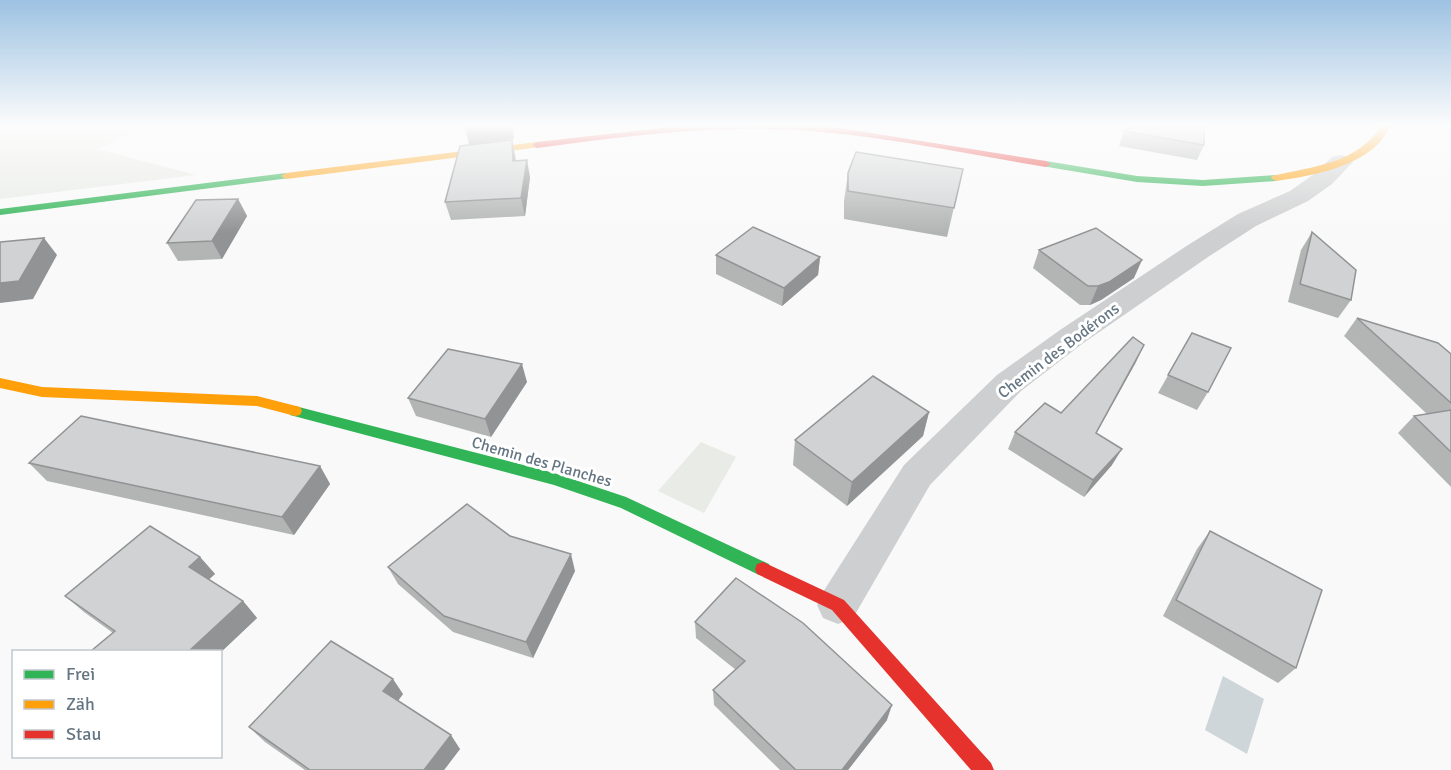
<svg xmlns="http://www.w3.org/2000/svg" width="1451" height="770" viewBox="0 0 1451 770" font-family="Signika,sans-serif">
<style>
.green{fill:#e8ebe6}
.water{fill:#ced6d9}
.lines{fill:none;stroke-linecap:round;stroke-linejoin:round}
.street{fill:#cecfd0;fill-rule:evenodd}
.fast{fill:#30b455;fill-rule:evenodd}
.slow{fill:#ff9f0a;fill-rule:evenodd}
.jam{fill:#e5322d;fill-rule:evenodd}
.wall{fill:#b3b5b5}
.shaded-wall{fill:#929394}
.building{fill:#d0d2d3;stroke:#929394;stroke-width:1.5}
.labels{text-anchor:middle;stroke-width:6;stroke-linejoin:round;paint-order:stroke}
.street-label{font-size:16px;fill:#657683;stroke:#fff}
</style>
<rect width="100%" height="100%" fill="#f9f9f9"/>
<!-- green -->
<g class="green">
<polygon points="0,126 149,126 97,149 196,175 0,199"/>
<polygon points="701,442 736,457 704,513 658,491"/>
</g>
<!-- water -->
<polygon class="water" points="1223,676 1264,699 1247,754 1205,730"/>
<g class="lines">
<!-- street -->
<polygon class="street" points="1341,155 1350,157 1353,162 1332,184 1308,201 1256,226 1208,257 1082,344 1021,391 930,485 853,618 838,624 823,618 817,605 823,592 904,465 997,375 1060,330 1188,245 1238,214 1290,191 1314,174 1332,157"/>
<!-- fast -->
<g class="fast">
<polygon points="1046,161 1137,176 1203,180 1276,175 1281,178 1276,181 1203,186 1137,182 1042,166 1041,164"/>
<polygon points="286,173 290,174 290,178 0,215 0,209"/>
<polygon points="295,406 554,473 626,497 769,564 771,569 769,574 763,576 757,574 621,508 554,485 290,415 288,411 290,407"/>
</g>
<!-- slow -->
<g class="slow">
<path d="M1382,126h9c-5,6 -8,14 -14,19 -25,24 -68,31 -101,36l-5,-3 1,-2c43,-10 83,-12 110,-50z"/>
<polygon points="537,142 542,145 540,147 286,179 281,176 286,173"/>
<polygon points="0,378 42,387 257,396 300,407 302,411 300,415 295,416 257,406 42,397 0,388"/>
</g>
<!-- jam -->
<g class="jam">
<path d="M680,126h130l30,2 206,33 5,3 -5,3c-92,-15 -183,-36 -277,-38 -78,-2 -155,9 -232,19l-5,-3 5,-3z"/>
<polygon points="763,562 844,600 991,763 994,770 971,770 832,610 757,574 755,569 757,564"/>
</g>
</g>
<!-- wall -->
<g class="wall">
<polygon points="1124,131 1204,145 1197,160 1119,146"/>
<polygon points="512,140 516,160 530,177 525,216 451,220 445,202"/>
<polygon points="963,169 947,237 844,219 844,201 848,173"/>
<polygon points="238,199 247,216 222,259 178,261 167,243"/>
<polygon points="1312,232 1351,300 1338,318 1288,302 1301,250"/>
<polygon points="1039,250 1134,278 1101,300 1090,305 1080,305 1033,268"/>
<polygon points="716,255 820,257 818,275 782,306 716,274"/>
<polygon points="1357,318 1451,354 1451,487 1398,433 1414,416 1427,414 1344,336"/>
<polygon points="1192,333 1208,392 1197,410 1158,393"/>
<polygon points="1136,362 1096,434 1112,465 1084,497 1008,449 1015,432 1061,413"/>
<polygon points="527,382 491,437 416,416 408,398"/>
<polygon points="929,412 923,436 847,506 793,465 795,440"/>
<polygon points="29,463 320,466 330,484 294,535 47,481"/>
<polygon points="1210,531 1296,668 1278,683 1163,616 1197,549"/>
<polygon points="510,536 575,571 533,658 453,632 398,584 388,567"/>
<polygon points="200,557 215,574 209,579 243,601 257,618 220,653 220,651 113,633 84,612 65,596"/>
<polygon points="695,622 887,720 848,770 780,770 714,705 713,690 736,670 696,638"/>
<polygon points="403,694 398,701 460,749 444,770 305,770 265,742 249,727"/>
</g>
<!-- shaded-wall -->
<g class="shaded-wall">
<polygon points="486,126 513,126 514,139 469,145 465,128"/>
<polygon points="512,140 515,157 517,178 513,161"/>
<polygon points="527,160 530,177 525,216 521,198"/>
<polygon points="238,199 247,216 222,259 212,241"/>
<polygon points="44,238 57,255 33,299 0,303 0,283"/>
<polygon points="820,257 818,275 782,306 784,288"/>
<polygon points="1142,260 1134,278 1101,300 1090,305 1098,286"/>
<polygon points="1144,345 1136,362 1087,450 1096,433"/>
<polygon points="522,364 527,382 491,437 485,419"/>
<polygon points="929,412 923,436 847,506 852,482"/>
<polygon points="1122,449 1112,465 1084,497 1093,480"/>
<polygon points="320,466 330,484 294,535 282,517"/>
<polygon points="571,554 575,571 533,658 526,642"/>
<polygon points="200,557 215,574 204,584 189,567"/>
<polygon points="243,601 257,618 220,653 220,651 189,651"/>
<polygon points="393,679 403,694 394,706 383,691"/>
<polygon points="892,705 887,720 848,770 842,770"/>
<polygon points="451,735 460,749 444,770 424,770"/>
</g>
<!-- building -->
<g class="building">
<polygon points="465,126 486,126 465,128"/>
<polygon points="1133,126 1204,126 1204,145 1124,131"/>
<polygon points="512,140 513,161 527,160 521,198 445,202 460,146"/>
<polygon points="856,152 963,169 954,208 848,191 848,173"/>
<polygon points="238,199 212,241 167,243 196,200"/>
<polygon points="753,227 820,257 784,288 716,255"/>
<polygon points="1096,228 1142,260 1109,282 1098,286 1088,286 1039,250"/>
<polygon points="1312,232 1356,270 1351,300 1300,284"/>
<polygon points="44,238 19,281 0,283 0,242"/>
<polygon points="1357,318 1438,343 1451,354 1451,403"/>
<polygon points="1192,333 1231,348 1208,392 1168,375"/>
<polygon points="1133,337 1144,345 1096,433 1122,449 1093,480 1015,432 1045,403 1061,413"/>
<polygon points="448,349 522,364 485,419 408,398"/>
<polygon points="873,376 929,412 852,482 795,440"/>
<polygon points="1451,410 1451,452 1414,416"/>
<polygon points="81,416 320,466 282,517 29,463"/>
<polygon points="467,504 510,536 571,554 526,642 444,616 388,567"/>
<polygon points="150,526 200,557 189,567 243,601 189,651 91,651 115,631 65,596"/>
<polygon points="1210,531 1322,590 1296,668 1176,600"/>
<polygon points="736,578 803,623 892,705 842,770 796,770 713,690 745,661 695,622"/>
<polygon points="331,641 393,679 383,691 451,735 424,770 310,770 249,727"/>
</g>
<!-- sky -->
<linearGradient id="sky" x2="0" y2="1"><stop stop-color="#9dc2e2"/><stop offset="0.54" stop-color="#fcfcfc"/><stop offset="1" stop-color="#fcfcfc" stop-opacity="0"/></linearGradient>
<rect width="1451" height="233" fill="url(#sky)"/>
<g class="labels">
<!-- street labels -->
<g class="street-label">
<text transform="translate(1058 350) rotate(-37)" y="6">Chemin des Bodérons</text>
<text transform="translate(542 461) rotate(16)" y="6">Chemin des Planches</text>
</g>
</g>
<!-- legend -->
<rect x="12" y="650" width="210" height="108" fill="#ffffff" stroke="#c1c8cd" stroke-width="1.5"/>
<rect x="24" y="670" width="30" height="9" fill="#30b455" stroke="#c1c8cd" stroke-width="1.5"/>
<text x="66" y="680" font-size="18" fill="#657683">Frei</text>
<rect x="24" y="700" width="30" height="9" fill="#ff9f0a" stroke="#c1c8cd" stroke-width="1.5"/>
<text x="66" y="710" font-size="18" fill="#657683">Zäh</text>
<rect x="24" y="730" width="30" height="9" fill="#e5322d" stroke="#c1c8cd" stroke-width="1.5"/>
<text x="66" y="740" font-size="18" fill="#657683">Stau</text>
</svg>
